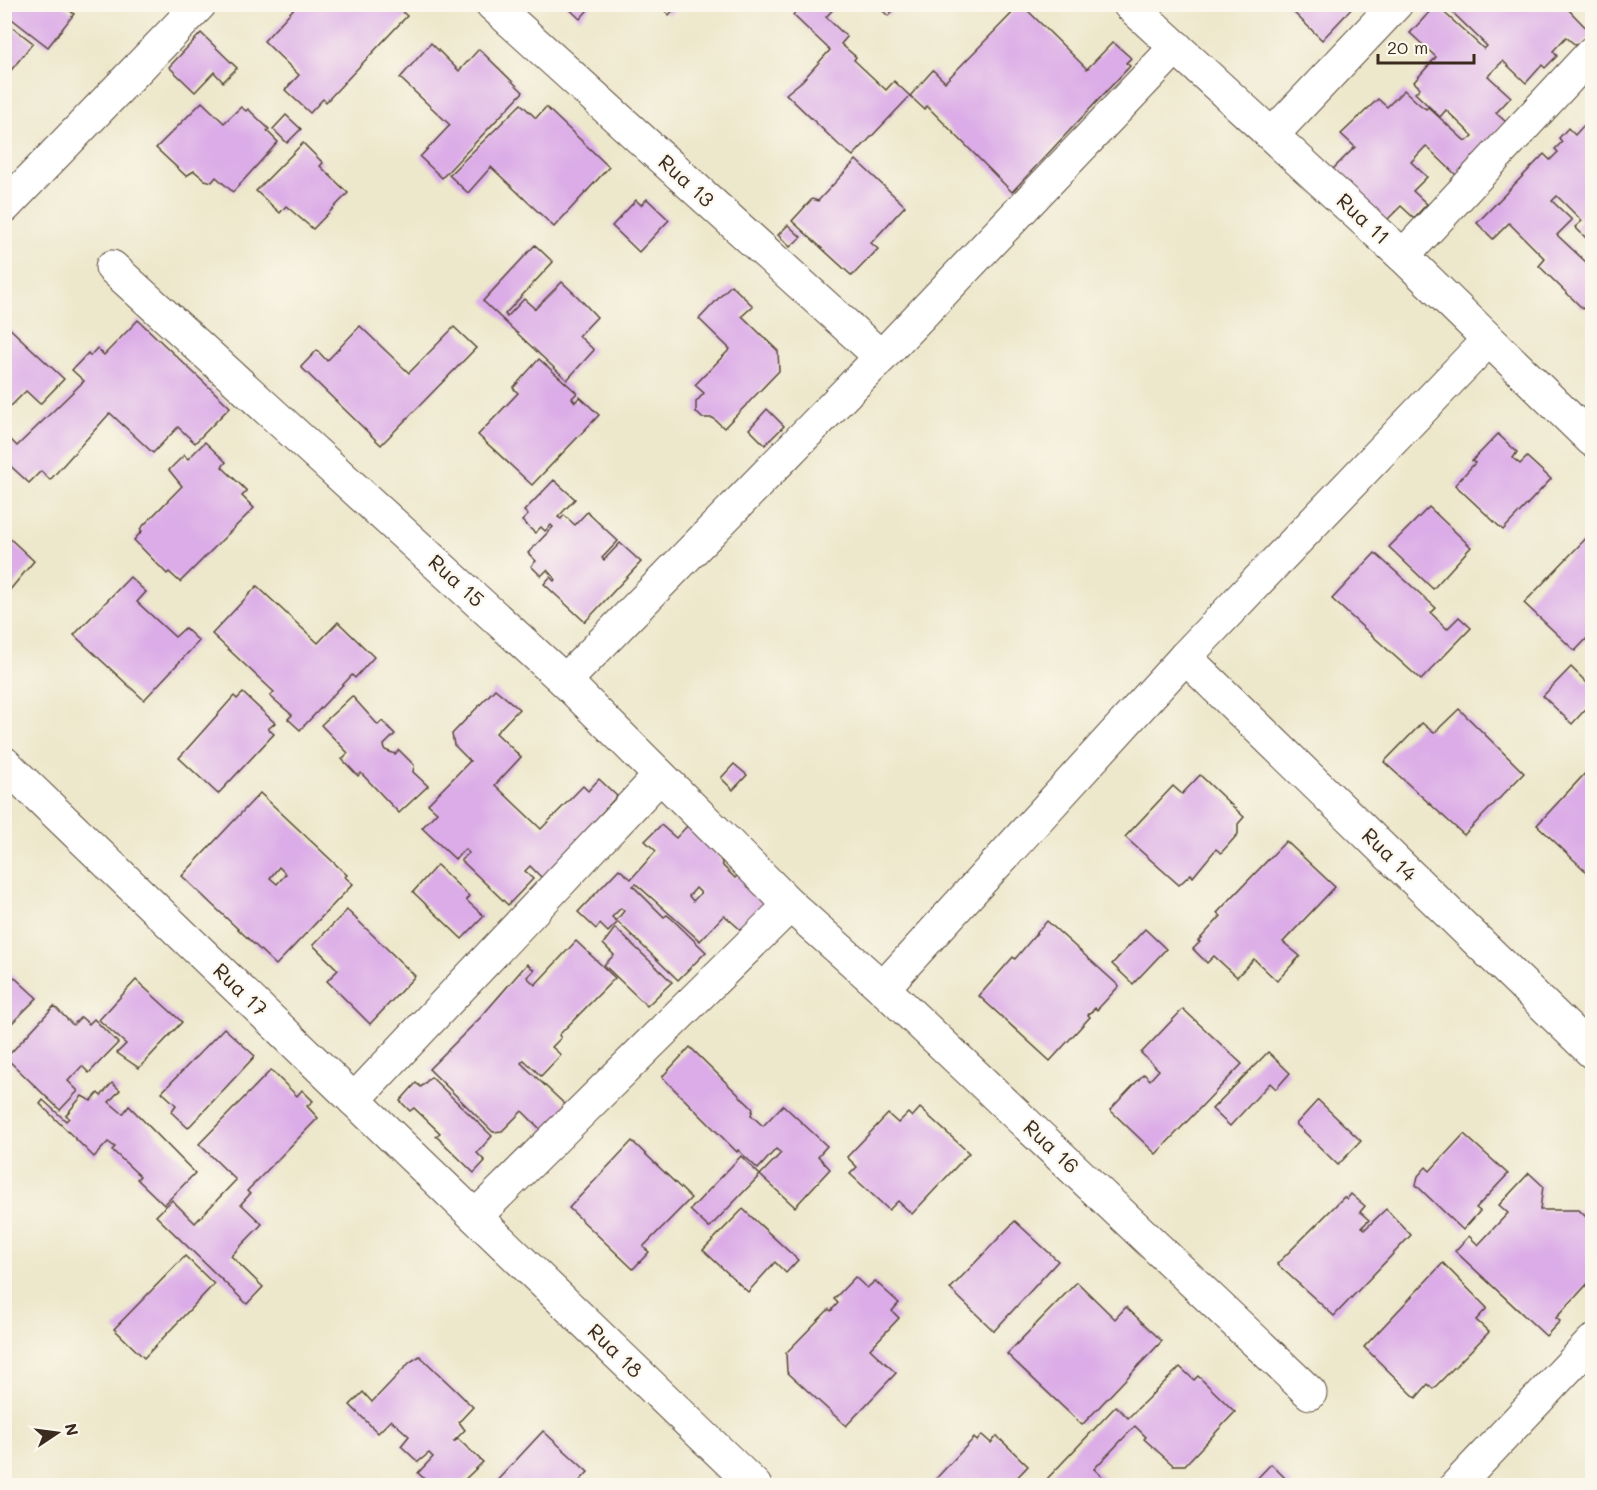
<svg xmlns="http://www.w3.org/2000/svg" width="1597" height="1490" viewBox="0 0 1597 1490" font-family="Mali,sans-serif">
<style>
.building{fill:#dbace7;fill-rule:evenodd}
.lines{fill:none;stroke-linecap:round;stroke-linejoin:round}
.minor-casing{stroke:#564638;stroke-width:35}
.tertiary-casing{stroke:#564638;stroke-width:35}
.minor{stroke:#fff;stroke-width:33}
.tertiary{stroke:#fff;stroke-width:33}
.labels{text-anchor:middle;stroke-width:4.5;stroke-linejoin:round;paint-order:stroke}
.street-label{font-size:21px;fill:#3b2a1e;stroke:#fbf7ec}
</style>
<rect width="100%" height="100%" fill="#fbf7ec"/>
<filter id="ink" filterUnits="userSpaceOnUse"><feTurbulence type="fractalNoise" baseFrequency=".0167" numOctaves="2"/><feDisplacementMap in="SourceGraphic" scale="12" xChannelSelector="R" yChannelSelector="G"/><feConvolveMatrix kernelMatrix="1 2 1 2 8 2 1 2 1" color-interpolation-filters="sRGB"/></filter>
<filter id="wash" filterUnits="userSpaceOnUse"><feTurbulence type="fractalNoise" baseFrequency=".008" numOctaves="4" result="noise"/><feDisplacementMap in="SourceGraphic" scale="24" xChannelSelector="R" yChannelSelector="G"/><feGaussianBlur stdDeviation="1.35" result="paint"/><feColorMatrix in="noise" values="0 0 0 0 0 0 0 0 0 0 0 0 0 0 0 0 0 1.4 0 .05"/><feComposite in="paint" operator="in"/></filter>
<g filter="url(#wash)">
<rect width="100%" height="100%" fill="#ede7cb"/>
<g id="blocks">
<!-- building -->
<g class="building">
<polygon points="4,4 61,4 74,14 48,47 4,13"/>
<polygon points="298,4 394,4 407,16 326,102 323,99 310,113 285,90 299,75 264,41"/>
<polygon points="564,4 593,4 580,19"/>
<polygon points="658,4 679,4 669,15"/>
<polygon points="802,4 838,4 826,17 847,37 841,44 856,57 854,60 886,90 894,81 910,96 933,70 945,82 1021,4 1087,69 1113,42 1131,58 1126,63 1130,66 1012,192 927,106 924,109 910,96 853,156 839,145 786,94 802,81 830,50 793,15"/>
<polygon points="876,4 899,4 888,16"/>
<polygon points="1285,4 1356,4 1322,40"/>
<polygon points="1444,4 1563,4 1592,34 1579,48 1566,37 1553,51 1557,56 1545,68 1542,65 1526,83 1503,61 1488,76 1511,97 1496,113 1506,122 1456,175 1426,146 1411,162 1427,177 1413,191 1427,204 1414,218 1401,206 1383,224 1330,172 1355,147 1341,134 1378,99 1387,107 1404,90 1419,104 1426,109 1428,107 1464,140 1467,141 1473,136 1446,110 1440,117 1415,93 1420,88 1414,82 1436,57 1410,33 1436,5 1484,49 1487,46"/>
<polygon points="4,25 9,29 11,26 33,43 4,79"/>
<polygon points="201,33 237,68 223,82 214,72 195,92 169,67"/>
<polygon points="431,43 459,71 479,49 523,92 442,178 420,157 450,125 400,78"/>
<polygon points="202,102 224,123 241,107 246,111 248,109 269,129 267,131 278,142 233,192 216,177 212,182 205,180 194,171 186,176 156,148"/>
<polygon points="521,104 536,118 546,107 609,167 554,227 491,167 468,193 449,175"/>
<polygon points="286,115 301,129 287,143 273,129"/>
<polygon points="1584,125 1592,133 1592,144 1588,149 1591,152 1588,155 1592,160 1592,244 1575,227 1582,221 1557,196 1552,201 1572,220 1557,235 1587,263 1592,257 1592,298 1583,309 1539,266 1545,259 1509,223 1493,239 1477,223 1544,154 1550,160 1558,152 1555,149 1562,142 1559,138 1568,128 1575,135"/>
<polygon points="303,143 323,163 320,166 348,193 313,229 286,206 280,213 256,191"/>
<polygon points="856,160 905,206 871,243 878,249 852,276 792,221 812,199 818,201"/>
<polygon points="647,199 669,220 639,252 612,226 636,200 641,205"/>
<polygon points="788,225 801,237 790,247 778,235"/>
<polygon points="535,245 553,262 505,314 507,317 524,299 535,309 562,282 578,297 597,317 579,336 594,350 567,380 483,301"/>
<polygon points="731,285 753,306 742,316 778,351 779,371 724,428 713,418 702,418 696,412 696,402 704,393 695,385 730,349 699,319"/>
<polygon points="138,320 230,407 195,443 178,427 153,453 110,413 50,480 41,471 29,483 4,460 4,441 8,437 17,446 84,381 72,370 88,353 90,356 97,348 104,355"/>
<polygon points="4,323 64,379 40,404 26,391 4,413"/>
<polygon points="360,326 409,373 454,327 476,348 381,445 301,367 317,350 327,361"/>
<polygon points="539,359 577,393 572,398 575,402 580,397 599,415 532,485 478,435 518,393 513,388"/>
<polygon points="767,409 784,426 765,445 749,429"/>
<polygon points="1498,434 1517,452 1513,458 1520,464 1527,457 1551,479 1503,530 1455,485 1475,463 1472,461"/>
<polygon points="205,442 226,462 222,467 247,491 242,496 254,508 180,582 169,572 167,574 134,540 142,531 140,529 182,486 169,470 184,455 188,459"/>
<polygon points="554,480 575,499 558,517 561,519 564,515 575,525 587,512 618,541 602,558 604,560 620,543 641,562 585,622 544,584 550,577 554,581 555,579 547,570 541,576 531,566 536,561 528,553 553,527 551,525 545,531 541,527 535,533 522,521 528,515 524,511"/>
<polygon points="1429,507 1471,547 1433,589 1389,547"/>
<polygon points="1592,532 1592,633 1575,651 1524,603"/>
<polygon points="4,533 34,561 4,597"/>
<polygon points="1375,553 1436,608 1431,613 1447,629 1459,617 1471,628 1421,680 1332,599"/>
<polygon points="130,577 146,592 137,602 175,637 185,628 199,641 144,700 74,635"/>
<polygon points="257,586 318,643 338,622 374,657 355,678 352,675 300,730 288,719 292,715 270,696 274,692 212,634"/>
<polygon points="1571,667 1587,683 1592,677 1592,702 1572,724 1543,696"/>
<polygon points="495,689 519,709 496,733 521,757 495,785 541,829 583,786 588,791 599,779 617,796 543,879 530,866 525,871 533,879 508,905 461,860 469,853 465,849 455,859 422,828 437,812 428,804 470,761 454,745 452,734"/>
<polygon points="243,693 275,723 268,729 274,734 218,794 179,758 234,696 237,699"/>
<polygon points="352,696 378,725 382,721 395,734 384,745 385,750 395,754 399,750 414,765 413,772 428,786 399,813 361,773 358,776 342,759 348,753 321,725"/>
<polygon points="1459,709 1524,773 1464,835 1384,762 1422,723 1434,733"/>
<polygon points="734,764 747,775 733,790 721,778"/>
<polygon points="1592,766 1592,877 1537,825"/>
<polygon points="1200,775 1244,817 1238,824 1238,834 1221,853 1216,849 1193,877 1191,874 1179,885 1125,837 1173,786 1182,794"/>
<path d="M260,793l87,82 -2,2 8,7 -77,81 -94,-89zM279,867l7,7 -9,10 -7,-6z"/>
<path d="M689,824l31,33 3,9 12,12 4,-4 31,29 -28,28 -18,-16 -24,26 -64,-57 -3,2 31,31 3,-2 5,4 34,33 -28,28 -60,-58 -10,10 -8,-8 -4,5 -18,-17 41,-43 12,10 25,-28 -11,-10 16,-16 15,13zM696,888l5,5 -8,8 -4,-5zM621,908l3,3 -8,10 -4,-4z"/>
<polygon points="1286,841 1335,887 1283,942 1300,956 1277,981 1254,959 1237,977 1214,956 1207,963 1193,949 1200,942 1198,941 1221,916 1217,913"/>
<polygon points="437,865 469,896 466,900 484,916 462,939 413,892"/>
<polygon points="347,910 415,976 370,1024 327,981 338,970 313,945"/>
<polygon points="1047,921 1119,986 1097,1010 1095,1008 1088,1015 1090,1017 1050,1061 979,996 1013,957 1015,959"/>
<polygon points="615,928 672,982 647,1006 604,965 614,955 603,944"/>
<polygon points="1145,929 1166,949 1133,984 1112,964"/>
<polygon points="576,941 615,978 559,1035 561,1038 552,1047 561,1055 541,1076 524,1060 521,1063 572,1111 548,1137 522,1111 502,1131 493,1132 429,1069 480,1018 527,964 534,970 527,977 535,985"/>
<polygon points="4,968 37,998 4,1031"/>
<polygon points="136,980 182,1022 139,1068 117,1053 126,1044 99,1020"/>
<polygon points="54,1006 73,1025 81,1017 89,1024 94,1019 118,1043 89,1073 82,1066 68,1081 78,1091 60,1110 6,1058"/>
<polygon points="1183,1009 1242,1064 1156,1154 1110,1110 1144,1074 1150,1080 1159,1070 1141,1053"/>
<polygon points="224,1028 255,1056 188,1128 171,1112 176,1105 162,1092"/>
<polygon points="690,1047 753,1109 751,1115 763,1126 783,1105 827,1146 818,1156 830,1169 795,1207 760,1175 781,1153 776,1149 758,1169 738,1150 737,1152 662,1077"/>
<polygon points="1268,1052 1290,1073 1276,1089 1270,1083 1230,1126 1212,1109"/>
<polygon points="271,1070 297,1096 302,1090 313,1101 307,1106 318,1118 247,1191 250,1194 241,1204 262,1224 231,1256 263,1287 247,1304 156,1216 172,1200 195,1223 236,1180 199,1144"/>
<polygon points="431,1077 492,1136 477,1153 485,1161 474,1173 436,1136 440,1133 414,1108 410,1111 400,1101 416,1083 421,1087"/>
<polygon points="112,1083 120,1090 109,1102 123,1114 129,1106 195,1173 164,1205 137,1179 140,1176 112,1150 115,1147 108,1142 94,1157 40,1104 43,1100 66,1121 69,1118 66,1115 82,1096 91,1101 98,1093 101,1096"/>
<polygon points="1318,1100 1361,1141 1338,1165 1296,1124"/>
<polygon points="920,1108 969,1153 912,1214 898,1201 889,1210 850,1174 857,1167 847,1157 888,1114 898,1123 908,1113 912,1117"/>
<polygon points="1464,1134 1508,1174 1476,1208 1480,1211 1463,1230 1416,1185 1418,1176 1426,1167 1430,1171"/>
<polygon points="632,1141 691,1198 643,1247 649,1252 633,1269 569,1208"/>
<polygon points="741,1156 760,1175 709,1228 690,1210"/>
<polygon points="1529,1173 1543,1186 1540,1210 1579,1210 1592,1223 1592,1279 1556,1318 1560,1321 1546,1336 1455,1251 1469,1236 1478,1245 1508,1213 1499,1205"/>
<polygon points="1351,1194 1365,1206 1360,1212 1369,1220 1362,1227 1365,1229 1386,1209 1411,1235 1334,1316 1277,1264 1344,1197 1347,1199"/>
<polygon points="743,1209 798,1260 786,1273 775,1262 748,1292 703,1250"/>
<polygon points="1015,1221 1058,1261 994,1331 950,1289"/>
<polygon points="185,1256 214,1284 144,1358 114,1329"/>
<polygon points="1443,1263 1487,1308 1476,1320 1489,1332 1433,1389 1428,1384 1416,1398 1364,1347"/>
<polygon points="855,1277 867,1288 875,1281 899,1303 892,1311 899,1318 870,1349 896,1373 846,1426 787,1372 786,1353 829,1309 831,1311 838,1303 834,1299"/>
<polygon points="1077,1282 1115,1319 1126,1307 1162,1341 1082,1425 1007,1354"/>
<polygon points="420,1356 473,1407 459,1422 465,1430 453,1442 458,1439 483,1462 458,1486 432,1486 418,1473 433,1457 429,1453 418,1462 401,1446 409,1436 391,1420 378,1433 350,1405 363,1392 372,1402 410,1362"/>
<polygon points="1180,1367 1194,1380 1198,1376 1235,1412 1185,1465 1173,1465 1144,1439 1146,1437 1135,1426 1094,1469 1109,1483 1107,1486 1091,1486 1088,1482 1085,1486 1052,1486 1046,1480 1116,1406 1128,1418"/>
<polygon points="543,1431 588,1472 575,1486 492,1486"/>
<polygon points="982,1435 991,1443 997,1436 1028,1466 1009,1486 929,1486 974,1438 977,1441"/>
<polygon points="1271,1464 1293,1486 1250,1486"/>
</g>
</g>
</g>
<g filter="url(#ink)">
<use href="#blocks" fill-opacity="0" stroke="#564638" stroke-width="1.5"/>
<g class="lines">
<defs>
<g id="minor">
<polyline points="492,4 881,357"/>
<polyline points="1129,4 1403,256 1592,440"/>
<polyline points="1273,134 1396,4"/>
<polyline points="1403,256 1592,53"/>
<polyline points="112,267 565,681 790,905 883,988 1310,1393"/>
<polyline points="1185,657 1592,1052"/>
<polyline points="565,681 881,357 1176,47"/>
<polyline points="4,763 755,1486"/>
<polyline points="883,988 1185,657 1488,340"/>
<polyline points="354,1100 660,776"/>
<polyline points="476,1216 790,905"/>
<polyline points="1456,1486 1592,1342"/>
</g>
<polyline id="tertiary" points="4,207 200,4"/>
</defs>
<!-- minor casing -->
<use href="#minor" class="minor-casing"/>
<!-- tertiary casing -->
<use href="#tertiary" class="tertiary-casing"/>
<!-- minor -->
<use href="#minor" class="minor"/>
<!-- tertiary -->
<use href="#tertiary" class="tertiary"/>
</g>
</g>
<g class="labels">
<!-- street labels -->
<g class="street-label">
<text transform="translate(686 181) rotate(42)" y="7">Rua 13</text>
<text transform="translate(1363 219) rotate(43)" y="7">Rua 11</text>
<text transform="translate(456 581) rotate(42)" y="7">Rua 15</text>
<text transform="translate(1389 855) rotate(44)" y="7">Rua 14</text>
<text transform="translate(240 990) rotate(44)" y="7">Rua 17</text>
<text transform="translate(1051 1147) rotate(43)" y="7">Rua 16</text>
<text transform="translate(615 1351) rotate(44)" y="7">Rua 18</text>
</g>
</g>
<!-- margin -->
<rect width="1597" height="1490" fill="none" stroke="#fbf7ec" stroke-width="24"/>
<!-- north arrow -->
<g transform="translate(57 1433) rotate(77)" stroke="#fbf7ec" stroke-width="4.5" paint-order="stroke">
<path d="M0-4.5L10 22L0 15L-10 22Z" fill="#3b2a1e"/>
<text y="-9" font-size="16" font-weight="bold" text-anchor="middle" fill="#3b2a1e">N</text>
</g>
<!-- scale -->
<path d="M1378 54v9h96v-9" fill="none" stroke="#3b2a1e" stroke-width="3"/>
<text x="1387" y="54" font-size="18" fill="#3b2a1e" stroke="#fbf7ec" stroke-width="4.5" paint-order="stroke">20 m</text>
</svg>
